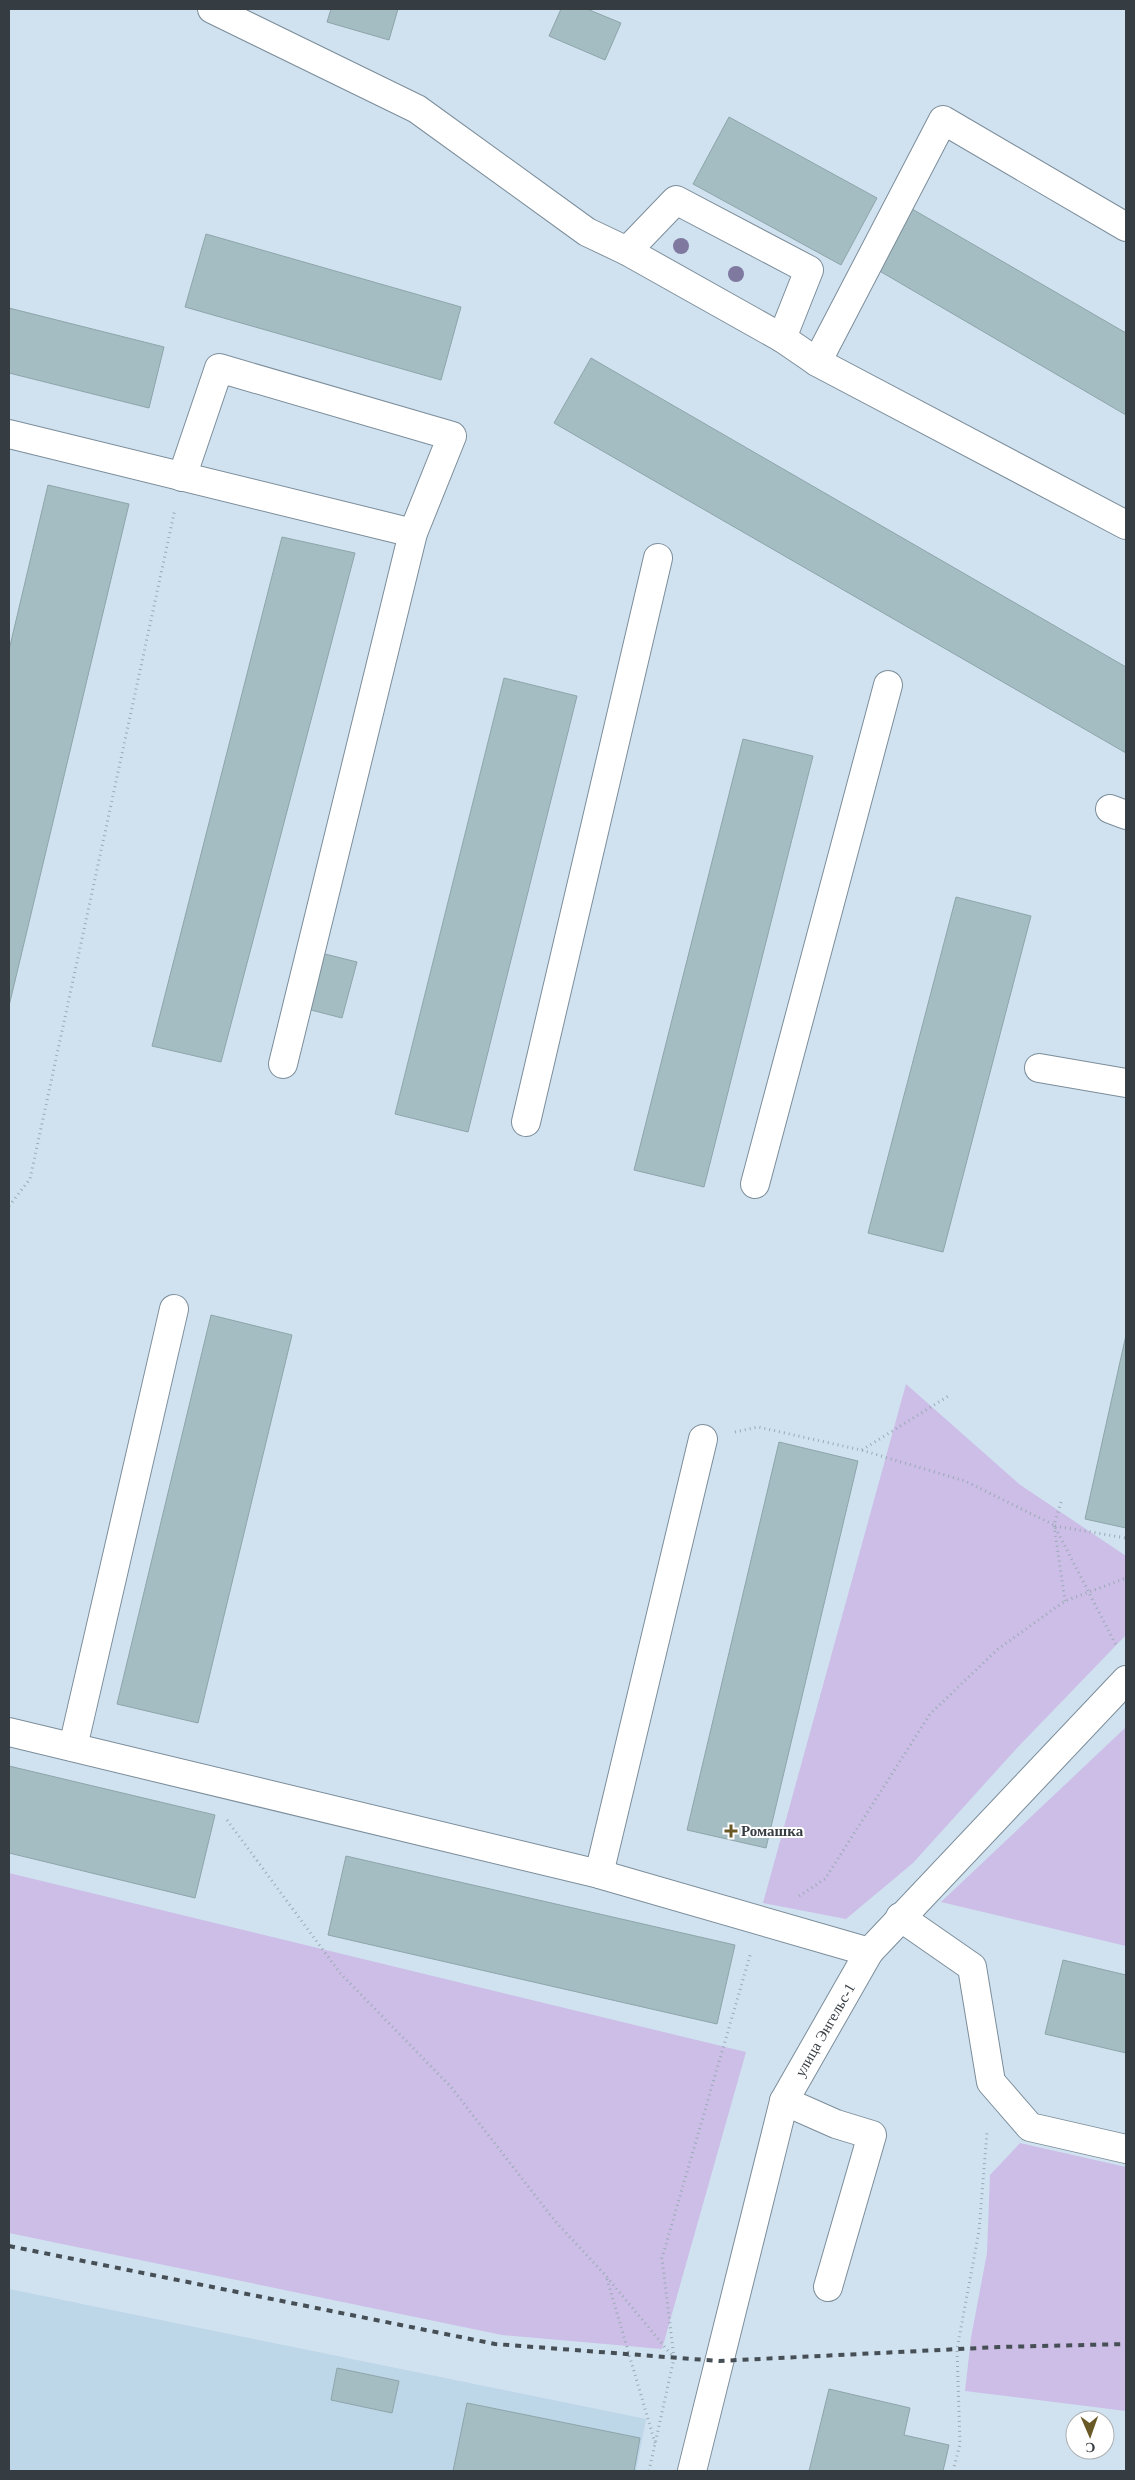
<svg xmlns="http://www.w3.org/2000/svg" width="1135" height="2480" viewBox="0 0 1135 2480" font-family="'Times New Roman',serif">
<style>
.built{fill:#bdd6e8}
.green{fill:#ccbee7}
.building{fill:#a4bdc2;stroke:#8da5aa}
.lines{fill:none;stroke-linecap:round;stroke-linejoin:round}
.minor-casing{stroke:#7c8d9a;stroke-width:30}
.path{stroke:#9baab5;stroke-width:3;stroke-dasharray:1 4;stroke-linecap:butt}
.minor{stroke:#fff;stroke-width:28}
.rail{stroke:#474f56;stroke-width:4;stroke-dasharray:6 6;stroke-linecap:butt}
.tree{fill:#7f79a0}
.poi-dot{fill:#695926;stroke:#fff;stroke-width:2}
.labels{text-anchor:middle;stroke-width:4;stroke-linejoin:round;paint-order:stroke}
.poi-label{font-size:15px;font-weight:bold;fill:#353c42;stroke:#fff;text-anchor:start}
.street-label{font-size:15px;fill:#353c42;stroke:#fff}
</style>
<rect width="100%" height="100%" fill="#d0e2f0"/>
<!-- built -->
<polygon class="built" points="9,2289 646,2419 636,2471 9,2471"/>
<!-- green -->
<g class="green">
<polygon points="906,1384 1019,1484 1126,1556 1126,1635 1017,1748 913,1863 846,1919 763,1903"/>
<polygon points="1126,1727 1126,1946 941,1902"/>
<polygon points="9,1873 746,2052 662,2349 502,2335 9,2233"/>
<polygon points="1020,2143 1126,2167 1126,2411 965,2391 971,2338 987,2253 990,2175"/>
</g>
<!-- building -->
<g class="building">
<polygon points="331,9 398,9 389,40 327,22"/>
<polygon points="561,9 587,9 621,23 605,60 549,36"/>
<polygon points="729,117 877,198 841,265 693,184"/>
<polygon points="907,206 1126,333 1126,415 871,266"/>
<polygon points="206,234 461,307 441,380 185,307"/>
<polygon points="9,308 164,347 149,408 9,373"/>
<polygon points="591,358 1126,667 1126,753 554,423"/>
<polygon points="48,485 129,504 9,1006 9,650"/>
<polygon points="282,537 355,553 221,1062 152,1046"/>
<polygon points="504,678 577,696 468,1132 395,1114"/>
<polygon points="743,739 813,756 704,1187 634,1170"/>
<polygon points="956,897 1031,916 943,1252 868,1233"/>
<polygon points="321,953 357,962 342,1018 307,1009"/>
<polygon points="211,1315 292,1335 198,1723 117,1704"/>
<polygon points="1126,1335 1126,1528 1085,1519"/>
<polygon points="779,1442 858,1461 766,1848 687,1830"/>
<polygon points="9,1766 215,1815 195,1898 9,1853"/>
<polygon points="346,1856 735,1945 717,2024 328,1935"/>
<polygon points="1063,1960 1126,1975 1126,2053 1045,2034"/>
<polygon points="337,2368 399,2381 392,2413 331,2400"/>
<polygon points="829,2389 910,2408 904,2435 949,2445 943,2471 809,2471"/>
<polygon points="467,2403 640,2438 634,2471 453,2471"/>
</g>
<g class="lines">
<defs>
<g id="minor">
<polyline points="212,9 417,109 587,232 627,251 782,338 817,362 1126,525"/>
<polyline points="627,251 676,200 809,270 782,338"/>
<polyline points="817,362 943,120 1126,227"/>
<polyline points="9,434 413,533"/>
<polyline points="182,477 219,368 452,436 413,533 283,1064"/>
<polyline points="1110,809 1126,815"/>
<polyline points="1039,1068 1126,1083"/>
<polyline points="526,1122 658,558"/>
<polyline points="755,1184 888,685"/>
<polyline points="9,1732 599,1874 869,1952"/>
<polyline points="73,1747 174,1309"/>
<polyline points="599,1874 703,1439"/>
<polyline points="900,1917 972,1967 991,2082 1030,2127 1126,2149"/>
<polyline points="784,2101 836,2124 872,2135 828,2287"/>
<polyline points="692,2471 784,2101 869,1952 1126,1680"/>
</g>
</defs>
<!-- minor casing -->
<use href="#minor" class="minor-casing"/>
<!-- path -->
<g class="path">
<polyline points="9,1206 30,1179 175,509"/>
<polyline points="735,1432 758,1427 861,1450 965,1481 1054,1525 1117,1647"/>
<polyline points="862,1450 950,1395"/>
<polyline points="1061,1502 1054,1525 1065,1601"/>
<polyline points="1055,1526 1126,1538"/>
<polyline points="227,1820 340,1973 451,2087 555,2221 606,2276 674,2358 649,2471"/>
<polyline points="799,1896 825,1879 930,1714 998,1649 1065,1601 1126,1578"/>
<polyline points="607,2279 655,2443"/>
<polyline points="674,2358 662,2258 751,1952"/>
<polyline points="953,2471 960,2444 957,2349 979,2231 987,2132"/>
</g>
<!-- minor -->
<use href="#minor" class="minor"/>
<!-- rail -->
<polyline class="rail" points="9,2246 495,2344 719,2361 999,2347 1126,2344"/>
</g>
<!-- trees -->
<g class="tree">
<circle cx="681" cy="246" r="8"/>
<circle cx="736" cy="274" r="8"/>
</g>
<!-- markers -->
<path class="poi-dot" d="M728.5 1823.5h5v5h5v5h-5v5h-5v-5h-5v-5h5z"/>
<g class="labels">
<!-- poi labels -->
<g class="poi-label">
<text x="741" y="1836">Ромашка</text>
</g>
<!-- street labels -->
<g class="street-label">
<text transform="translate(825 2030) rotate(-60)" y="5">улица Энгельс-1</text>
</g>
</g>
<!-- border -->
<rect width="1135" height="2480" fill="none" stroke="#353c42" stroke-width="20"/>
<!-- north arrow -->
<g transform="translate(1090 2435) rotate(178)"><circle r="24" fill="#ffffff" stroke="#aeb1b3"/>
<path d="M0-4L9 19L0 12L-9 19Z" fill="#695926"/>
<text y="-8" font-size="14" font-weight="bold" text-anchor="middle" fill="#353c42">С</text>
</g>
</svg>
